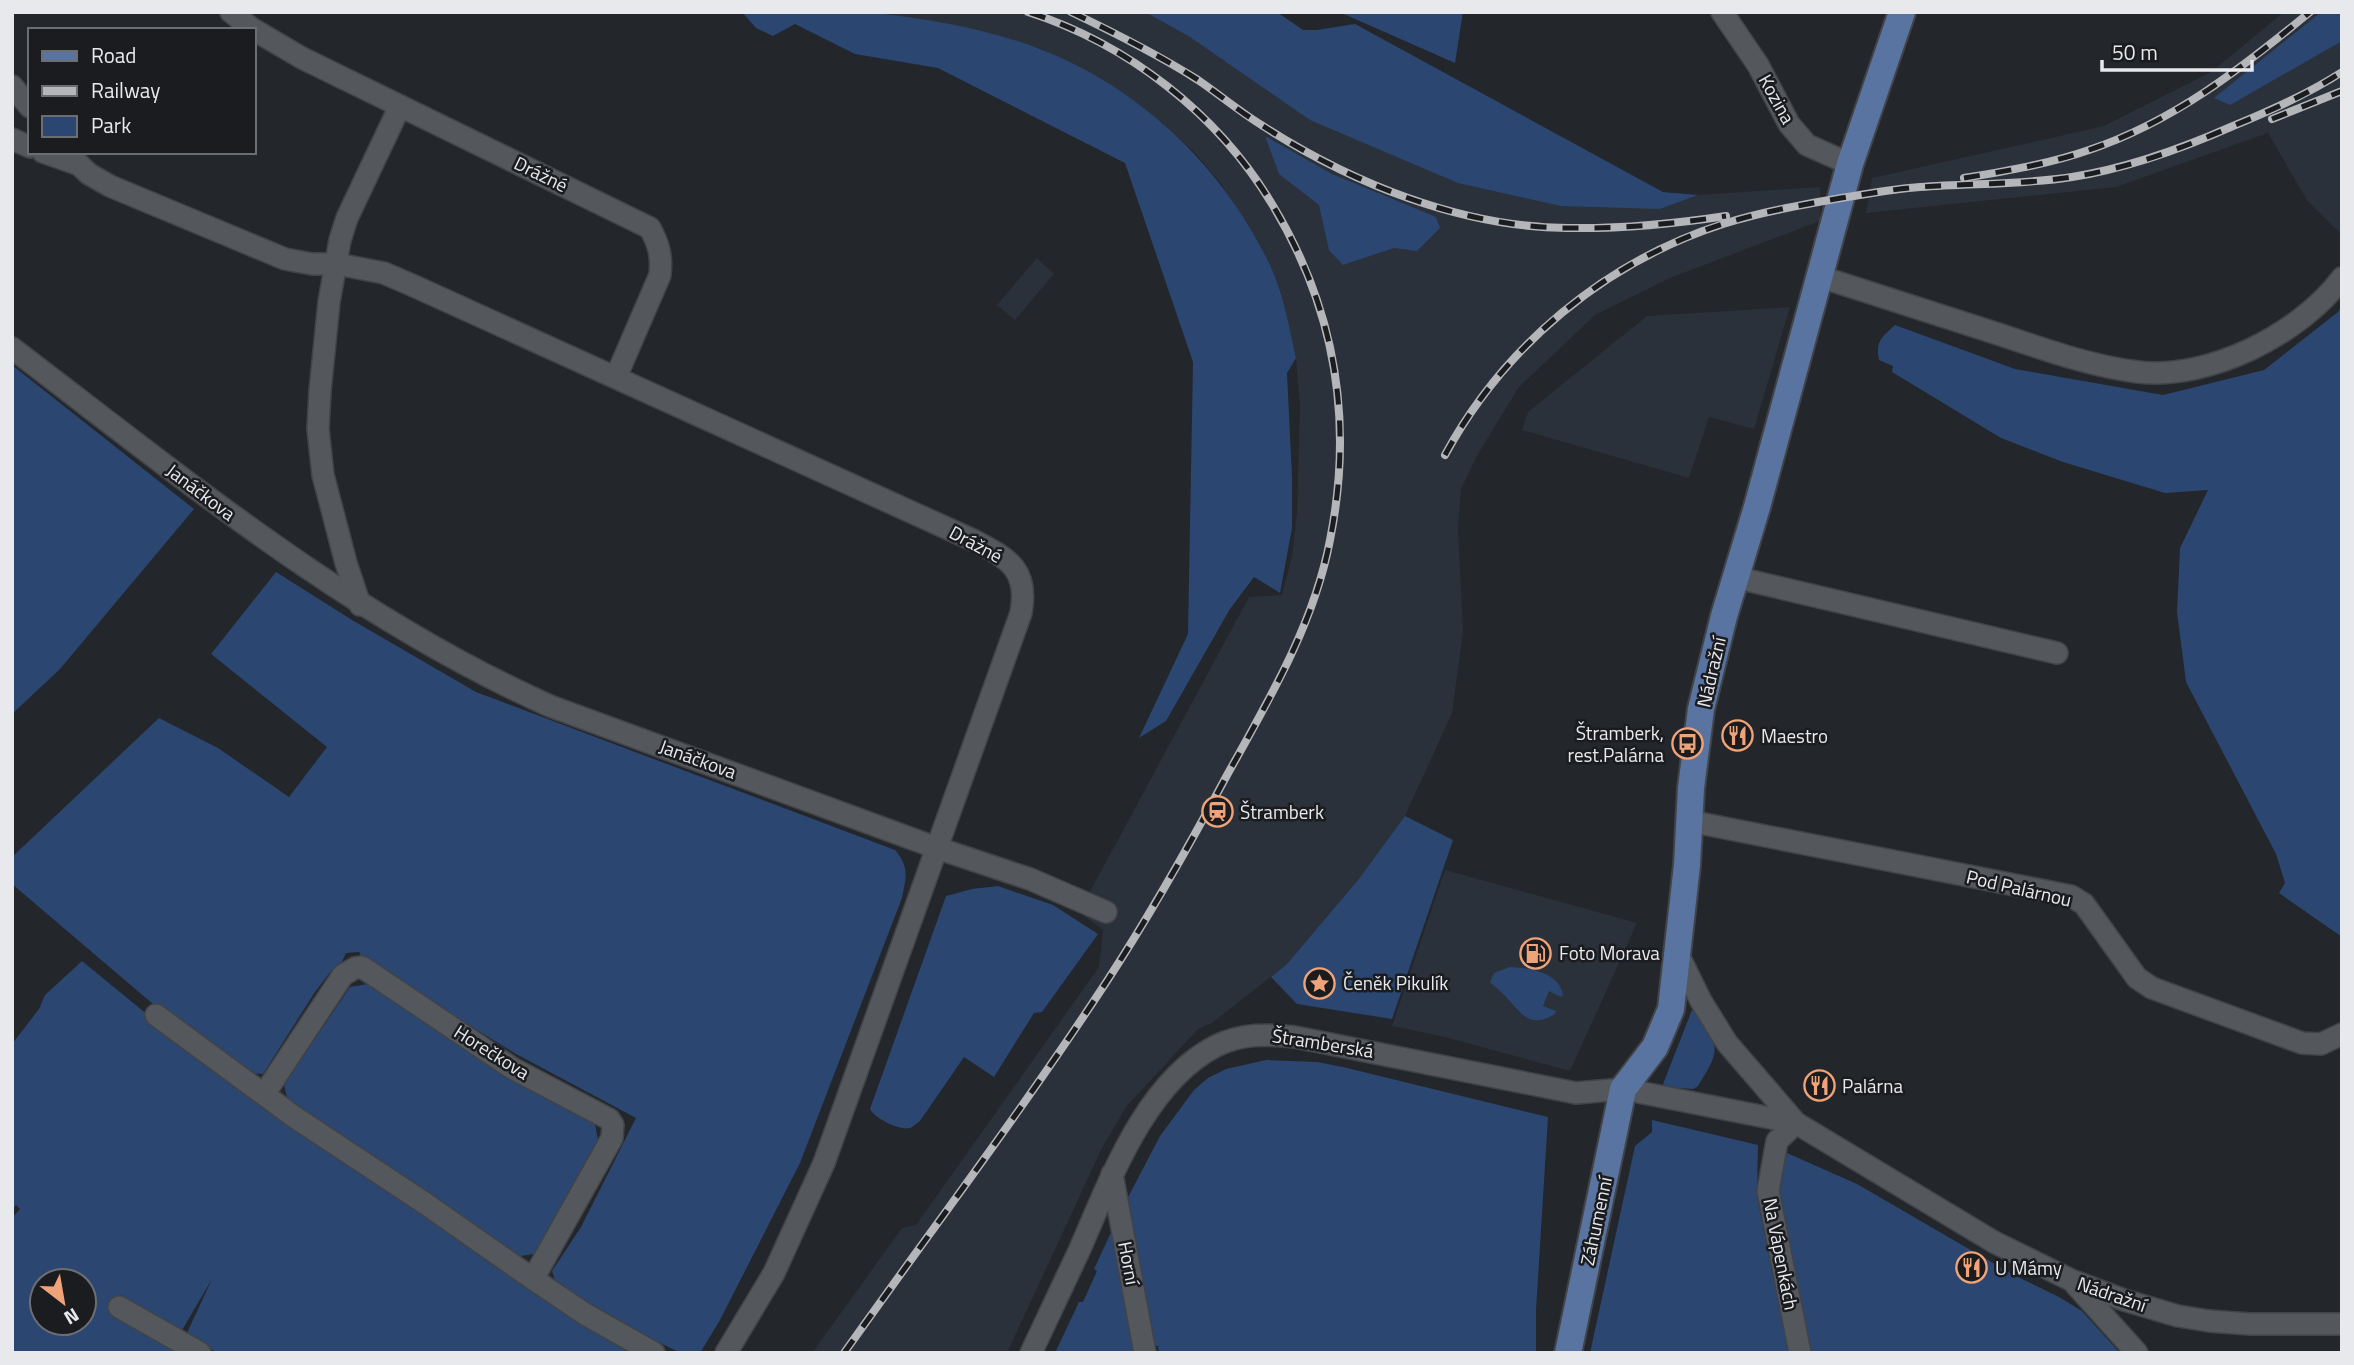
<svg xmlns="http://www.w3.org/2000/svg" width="2354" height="1365" viewBox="0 0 2354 1365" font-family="'Titillium Web',sans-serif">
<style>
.built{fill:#2b313a}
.green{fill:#2b4671;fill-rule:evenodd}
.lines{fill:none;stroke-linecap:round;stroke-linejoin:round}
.minor-casing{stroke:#414347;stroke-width:24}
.major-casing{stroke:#414347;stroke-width:30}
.minor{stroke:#54575b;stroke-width:21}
.major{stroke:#5974a1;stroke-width:26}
.rail-casing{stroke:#b4b6b9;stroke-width:8}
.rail{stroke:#1a1c20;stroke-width:5;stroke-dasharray:16;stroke-linecap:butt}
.labels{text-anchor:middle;stroke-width:5;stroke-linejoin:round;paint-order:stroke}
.street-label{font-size:19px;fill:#e7e9ec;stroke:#1a1c20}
.poi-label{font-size:19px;fill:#e7e9ec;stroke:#1a1c20;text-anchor:start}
</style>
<rect width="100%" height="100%" fill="#23262a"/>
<!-- built -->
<g class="built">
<polygon points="873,12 1145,12 1190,37 1660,209 1698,195 1820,187 1820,221 1670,278 1595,315 1519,387 1478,454 1461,489 1458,528 1463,632 1452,713 1405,816 1358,880 1287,964 1212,1023 1198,1029 1126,1107 1101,1150 1007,1353 812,1353 902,1228 916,1225 1099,967 1103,930 1079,912 1249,597 1282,595 1292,556 1297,513 1300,405 1296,358 1285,311 1269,263 1247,225 1221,184 1196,154 1159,120 1126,95 1086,71 1041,49 982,31"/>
<polygon points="2284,12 2342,12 2342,235 2307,200 2268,133 2116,187 1866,213 1872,178 2104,126 2211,72"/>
<polygon points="1037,258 1054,274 1015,320 997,305"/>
<polygon points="1790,307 1754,429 1709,417 1689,478 1522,430 1528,412 1647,316"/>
<polygon points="1445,870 1637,923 1570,1071 1445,1037 1392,1026"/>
</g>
<!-- green -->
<g class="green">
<path d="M742,12c30,0 60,0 90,0 14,0 29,-1 43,1 55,6 113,16 165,36 100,39 181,116 228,212 15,30 21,65 28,97l-9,15 5,104v51l-12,65 -26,-16 -24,32 -64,112 -27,17 49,-104 5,-272 -68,-199 -187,-95 -83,-14 -60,-30 -22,12 -17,-8z"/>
<polygon points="1145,12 1277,12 1303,30 1317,30 1355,24 1663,192 1698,195 1660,209 1561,206 1458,183 1310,120 1190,37"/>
<polygon points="1336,12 1463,12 1455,63 1346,15"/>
<polygon points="2321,12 2342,12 2342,41 2230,105 2214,98"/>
<polygon points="1265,136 1332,174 1436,217 1440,228 1417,251 1394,248 1343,265 1329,250 1319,205 1279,174"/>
<path d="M2342,306v631l-63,-44 6,-10 -9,-29 -90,-172 -9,-70 3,-64 28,-58 -43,3 -102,-31 -62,-24 -109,-66 1,-6 -14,-6c-4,-19 3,-23 16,-35l120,44 148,26 101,-25 74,-58z"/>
<polygon points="12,365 194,509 60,669 12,714"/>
<path d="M276,572l76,48 124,72 419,158c15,18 11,27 7,48l-102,265 -80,157 -20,33h-19l-23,-11 -102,-58 -4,-13 29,-44 55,-109 -120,-64 -153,-94 -4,-8 -13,1 -8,18h-7l-16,21 -52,82 -17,-1 -86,-63 -148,-126v-27l147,-139 59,30 71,49 38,-50 -116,-93z"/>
<polygon points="1405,816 1453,840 1392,1019 1297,1004 1271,977 1287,964 1358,880"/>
<path d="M998,886l55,19 45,29 -56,78 -8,1 -40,64 -30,-20 -44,64c-2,1 -7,6 -10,7 -10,3 -36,-10 -40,-19l76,-213 26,-7z"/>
<path d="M82,961l72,59 486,333h-422l-32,-18 26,-56 -31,53 -60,-37 -10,16 77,42h-176v-135l8,-9 -4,-4 -4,6v-167l27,-35 6,-14zM42,1281h42v42h-42z"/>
<path d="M1510,967c19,1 49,5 53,28l-2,2 -12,-6 -6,15 13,5 -1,3c-25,15 -32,1 -48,-16 -5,-6 -12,-11 -17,-16l4,-9z"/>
<polygon points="368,984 503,1075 595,1124 598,1140 534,1254 521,1256 509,1252 289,1105 284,1085 350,987"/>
<path d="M1692,1010c8,3 10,10 15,16 16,25 4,38 -9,60l-5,3 -27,-2 -3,-3z"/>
<polygon points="1266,1060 1317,1062 1343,1067 1548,1117 1536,1310 1536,1353 1159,1353 1158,1346 1154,1346 1125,1203 1160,1136 1194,1090 1208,1078 1226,1069"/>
<polygon points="1652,1120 1758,1145 1757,1197 1789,1353 1590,1353 1635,1146 1652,1132"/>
<polygon points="1787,1153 1857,1184 2012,1274 2059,1297 2082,1311 2120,1353 1805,1353 1772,1191"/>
<polygon points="1114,1226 1135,1353 1055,1353 1079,1302 1083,1302 1097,1271 1094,1269"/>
</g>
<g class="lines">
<defs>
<g id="minor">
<path d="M231,12l20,16 51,30 348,170c9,17 12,28 10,47l-44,102"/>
<polyline points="1722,12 1758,65 1789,124 1807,145 1850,164"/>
<polyline points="12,86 30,107"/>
<polyline points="12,139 30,147"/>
<polyline points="43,152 77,164"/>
<path d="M66,152l23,22 21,12 175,73 27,5h25l47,9 30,13 561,255c34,18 54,29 46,72l-197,550 -50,110 -48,80"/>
<path d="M1818,276c59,19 118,38 177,57 46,15 94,33 143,39 71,8 161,-37 204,-94"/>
<path d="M12,348c172,131 339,269 538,358l387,142 93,31 76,33"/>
<polyline points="1734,577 2057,653"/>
<polyline points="360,605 346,563 323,475 318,429 320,391 329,302 340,240 347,218 400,106"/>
<polyline points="1689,821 2071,896 2084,904 2137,978 2152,988 2302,1043 2321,1044 2342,1034"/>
<polyline points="1677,952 1701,1001 1727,1043 1796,1123 1994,1242 2071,1280 2124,1300 2178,1316 2209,1321 2250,1324 2342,1324"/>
<polyline points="156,1015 293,1116 426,1204 533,1279 585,1314 654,1353"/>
<polyline points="265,1093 343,975 355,968 362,967 512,1068 609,1119 613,1125 612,1138 533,1279"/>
<polyline points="1796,1123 1777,1141 1768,1191 1800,1353"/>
<polyline points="1112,1174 1145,1353"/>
<polyline points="2075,1284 2137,1353"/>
<polyline points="119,1307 200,1353"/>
<path d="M1031,1353c16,-34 32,-68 48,-102 30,-68 66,-169 137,-205 26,-13 51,-12 79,-9l281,56 47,-4 173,34"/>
</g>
<polyline id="major" points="1568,1353 1623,1089 1655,1047 1671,1009 1687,865 1691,788 1701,709 1724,616 1757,507 1850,164 1902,12"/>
</defs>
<!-- minor casing -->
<use href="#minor" class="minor-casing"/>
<!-- major casing -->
<use href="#major" class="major-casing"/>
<!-- minor -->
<use href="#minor" class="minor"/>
<!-- major -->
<use href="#major" class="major"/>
<defs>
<g id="rail">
<path d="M1071,12c44,21 86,42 127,68 22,15 42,32 65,46 89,57 197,101 304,102 53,1 106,-4 159,-12"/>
<polyline points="2272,119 2342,91"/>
<path d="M1964,178c42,-7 85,-14 125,-28 84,-28 153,-82 221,-138"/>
<path d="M1445,455c59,-109 160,-193 278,-231 38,-12 78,-19 118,-26 26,-4 52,-9 79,-11 51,-4 101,-2 152,-10 57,-9 109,-28 161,-51 37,-15 75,-32 109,-54"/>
<path d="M844,1353c88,-124 180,-245 263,-372 43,-66 82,-135 119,-204 41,-74 88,-152 104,-237 24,-120 5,-232 -58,-336 -54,-90 -144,-160 -244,-192"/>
</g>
</defs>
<!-- rail casing -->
<use href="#rail" class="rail-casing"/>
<!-- rail -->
<use href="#rail" class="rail"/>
</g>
<!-- icons -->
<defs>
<symbol id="restaurant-ring" viewBox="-11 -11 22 22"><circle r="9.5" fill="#1a1c20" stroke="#efa378" stroke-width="1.5"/><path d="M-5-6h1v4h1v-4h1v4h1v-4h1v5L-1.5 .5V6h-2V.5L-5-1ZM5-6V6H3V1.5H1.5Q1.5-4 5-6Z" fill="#efa378"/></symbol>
<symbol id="bus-ring" viewBox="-11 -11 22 22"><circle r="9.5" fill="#1a1c20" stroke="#efa378" stroke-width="1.5"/><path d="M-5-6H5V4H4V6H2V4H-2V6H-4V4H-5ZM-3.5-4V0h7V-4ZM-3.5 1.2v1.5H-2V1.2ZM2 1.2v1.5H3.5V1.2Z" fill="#efa378"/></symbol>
<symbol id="station-ring" viewBox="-11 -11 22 22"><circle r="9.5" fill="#1a1c20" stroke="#efa378" stroke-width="1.5"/><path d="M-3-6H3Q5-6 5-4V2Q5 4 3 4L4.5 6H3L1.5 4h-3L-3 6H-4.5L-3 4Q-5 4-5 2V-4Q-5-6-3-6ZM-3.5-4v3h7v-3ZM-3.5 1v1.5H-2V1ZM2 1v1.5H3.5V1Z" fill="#efa378"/></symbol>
<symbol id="fuel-ring" viewBox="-11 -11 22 22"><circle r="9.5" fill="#1a1c20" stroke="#efa378" stroke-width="1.5"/><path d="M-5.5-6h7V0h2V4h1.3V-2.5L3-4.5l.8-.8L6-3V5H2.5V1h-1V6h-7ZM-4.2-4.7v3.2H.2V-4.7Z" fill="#efa378"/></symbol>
<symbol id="sight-ring" viewBox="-11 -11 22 22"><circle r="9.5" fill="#1a1c20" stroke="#efa378" stroke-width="1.5"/><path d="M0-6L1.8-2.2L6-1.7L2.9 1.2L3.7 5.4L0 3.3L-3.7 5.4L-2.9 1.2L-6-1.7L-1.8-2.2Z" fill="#efa378"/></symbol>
</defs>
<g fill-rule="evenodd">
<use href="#restaurant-ring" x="1720" y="718" width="35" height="35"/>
<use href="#bus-ring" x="1670" y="726" width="35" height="35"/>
<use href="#station-ring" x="1200" y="794" width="35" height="35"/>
<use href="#fuel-ring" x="1518" y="936" width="35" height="35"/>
<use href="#sight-ring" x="1302" y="966" width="35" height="35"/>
<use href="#restaurant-ring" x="1802" y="1068" width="35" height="35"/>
<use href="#restaurant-ring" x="1954" y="1250" width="35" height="35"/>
</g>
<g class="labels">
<!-- street labels -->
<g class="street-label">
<text transform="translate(1777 99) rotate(61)" y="7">Kozina</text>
<text transform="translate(541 174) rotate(26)" y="7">Drážné</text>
<text transform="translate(201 492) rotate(37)" y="7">Janáčkova</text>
<text transform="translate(976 544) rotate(28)" y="7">Drážné</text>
<text transform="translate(1711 672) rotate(-77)" y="7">Nádražní</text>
<text transform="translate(698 759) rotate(20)" y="7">Janáčkova</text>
<text transform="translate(2019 888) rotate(13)" y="7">Pod Palárnou</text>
<text transform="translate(1323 1043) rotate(9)" y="7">Štramberská</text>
<text transform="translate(492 1052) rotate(32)" y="7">Horečkova</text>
<text transform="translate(1596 1221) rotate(-78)" y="7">Záhumenní</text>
<text transform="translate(1781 1254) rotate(79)" y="7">Na Vápenkách</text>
<text transform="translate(1129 1263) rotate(79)" y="7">Horní</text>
<text transform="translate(2112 1294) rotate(19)" y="7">Nádražní</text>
</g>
<!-- poi labels -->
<g class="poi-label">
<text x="1664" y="740" text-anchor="end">Štramberk,<tspan x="1664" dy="22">rest.Palárna</tspan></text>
<text x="1761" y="743">Maestro</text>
<text x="1240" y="819">Štramberk</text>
<text x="1559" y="960">Foto Morava</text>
<text x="1343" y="990">Čeněk Pikulík</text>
<text x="1842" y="1093">Palárna</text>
<text x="1995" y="1275">U Mámy</text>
</g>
</g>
<!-- border -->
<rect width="2354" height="1365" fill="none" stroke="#e7e9ec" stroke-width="28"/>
<!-- legend -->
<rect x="28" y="28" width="228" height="126" fill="#1a1c20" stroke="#6c6e72" stroke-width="2"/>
<rect x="42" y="51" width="35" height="10" fill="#5974a1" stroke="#6c6e72" stroke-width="2"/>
<text x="91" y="63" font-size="21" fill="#e7e9ec">Road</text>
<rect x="42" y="86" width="35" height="10" fill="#b4b6b9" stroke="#6c6e72" stroke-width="2"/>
<text x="91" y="98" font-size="21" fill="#e7e9ec">Railway</text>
<rect x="42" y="116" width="35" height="21" fill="#2b4671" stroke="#6c6e72" stroke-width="2"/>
<text x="91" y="133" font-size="21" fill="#e7e9ec">Park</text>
<!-- north arrow -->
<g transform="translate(63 1302) rotate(149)"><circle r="33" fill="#1a1c20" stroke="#6c6e72" stroke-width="2"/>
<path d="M0-5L12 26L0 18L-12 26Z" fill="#efa378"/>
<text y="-10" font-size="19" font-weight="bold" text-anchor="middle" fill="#e7e9ec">N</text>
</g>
<!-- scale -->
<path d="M2102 60v10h150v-10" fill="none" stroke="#e7e9ec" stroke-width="3.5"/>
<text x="2112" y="60" font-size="21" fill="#e7e9ec" stroke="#1a1c20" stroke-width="5" paint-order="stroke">50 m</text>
</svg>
